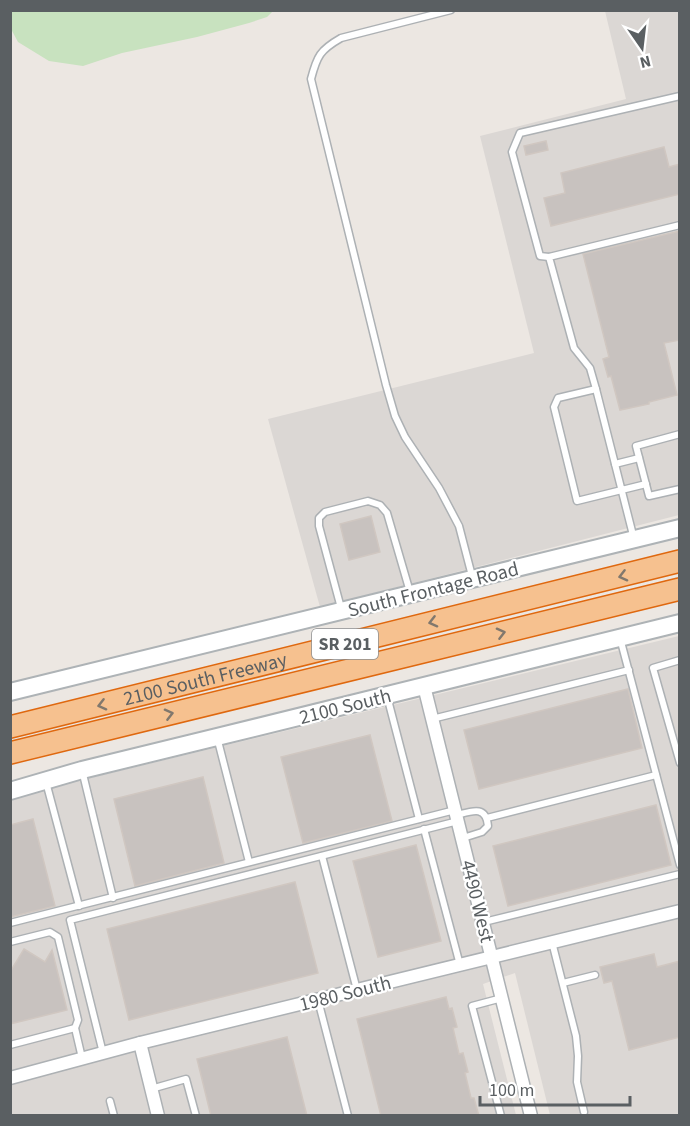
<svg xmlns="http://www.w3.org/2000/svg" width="690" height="1126" viewBox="0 0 690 1126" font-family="'Source Sans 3',sans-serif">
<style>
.industrial{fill:#dbd7d4}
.green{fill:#c8e2bf}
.building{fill:#c8c2bf;stroke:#d0c7c1;stroke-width:1.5}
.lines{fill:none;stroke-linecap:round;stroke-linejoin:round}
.lane-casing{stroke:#adb1b4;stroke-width:9}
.street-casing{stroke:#adb1b4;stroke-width:15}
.secondary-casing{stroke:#aeb3b6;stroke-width:20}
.highway-casing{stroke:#df680f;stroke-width:24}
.lane{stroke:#fff;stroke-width:6}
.street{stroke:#fff;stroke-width:12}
.secondary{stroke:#fff;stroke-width:16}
.highway{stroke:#f6c18f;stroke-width:21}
.oneway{stroke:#81786d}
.labels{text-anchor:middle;stroke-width:4.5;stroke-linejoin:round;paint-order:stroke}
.shield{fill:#fff;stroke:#8c8f91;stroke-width:1.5}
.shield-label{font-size:18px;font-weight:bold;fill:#5a5f62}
.street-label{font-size:20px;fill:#5a5f62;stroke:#fff}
</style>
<rect width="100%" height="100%" fill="#ece7e2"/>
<!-- industrial -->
<g class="industrial">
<polygon points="605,11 679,11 679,515 320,607 268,419 534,353 480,136 626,99"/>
<polygon points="679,636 679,1115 550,1115 515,973 483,984 516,1115 11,1116 11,797"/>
</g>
<!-- green -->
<polygon class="green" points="10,11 11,10 273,11 267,17 249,23 197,37 122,53 83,66 49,61 18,42 11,29"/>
<!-- building -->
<g class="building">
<polygon points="546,141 548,150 526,155 524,146"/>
<polygon points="664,147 669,167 680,164 680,194 551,226 544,198 565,193 561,173"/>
<polygon points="680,231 680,340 664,343 677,395 649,402 649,404 620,410 611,376 608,377 603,359 609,357 583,254"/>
<polygon points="371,516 380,552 349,560 340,524"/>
<polygon points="628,689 642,748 479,789 464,730"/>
<polygon points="370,735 392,821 303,843 281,757"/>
<polygon points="203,777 224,863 135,886 114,799"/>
<polygon points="656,805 671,865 508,906 493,846"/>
<polygon points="33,819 55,906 10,917 10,825"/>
<polygon points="416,845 441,941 378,957 353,861"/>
<polygon points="295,882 318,973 129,1020 107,929"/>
<polygon points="24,949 45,962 52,950 67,1010 10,1024 10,972"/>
<polygon points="654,954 657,967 680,961 680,1037 629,1050 612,981 604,983 600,967"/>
<polygon points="446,997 449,1009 452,1008 457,1027 453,1028 459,1054 463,1053 468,1072 465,1073 471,1098 474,1098 479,1116 381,1116 357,1019"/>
<polygon points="287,1037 307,1116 211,1116 197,1059"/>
</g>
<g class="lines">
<defs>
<g id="lane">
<path d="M451,10l-110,28c-21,12 -24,18 -30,41l75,306 9,31 10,21 34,51 20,38 13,50"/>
<polyline points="549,257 540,256 512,152 520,133 680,96"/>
<polyline points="596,389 590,368 574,348 549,257 680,225"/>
<polyline points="680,434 636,446 649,496 680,489"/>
<polyline points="615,464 639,458"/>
<polyline points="634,539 596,389 558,398 554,407 577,501 646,484"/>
<polyline points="341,608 319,526 319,518 325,512 368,501 380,505 387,513 410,592"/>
<polyline points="620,638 680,865"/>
<polyline points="680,660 653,668 680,763"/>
<polyline points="387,696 419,819"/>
<polyline points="432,719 629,670"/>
<polyline points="217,737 249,862"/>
<polyline points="82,770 113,898"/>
<polyline points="46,782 79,906"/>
<path d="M457,815c15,-4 29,-10 31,11l-6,6 -19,6"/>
<polyline points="487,818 656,775"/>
<polyline points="424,829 460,965"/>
<polyline points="322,856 357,990"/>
<polyline points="484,922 680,874"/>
<polyline points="10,923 455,810"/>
<polyline points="10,942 50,932 58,937 78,1020 75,1028 82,1058"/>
<polyline points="552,942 576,1036 578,1056 577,1082 584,1112"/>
<polyline points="563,983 595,975"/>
<polyline points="318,1000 348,1116"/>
<polyline points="10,1045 75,1028"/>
<polyline points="103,1053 70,920 458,821"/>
<polyline points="151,1089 186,1079 196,1116"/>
<polyline points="110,1101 114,1116"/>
<polyline points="501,1116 472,1006 502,998"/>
</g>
<g id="street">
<polyline points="424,686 531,1116"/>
<polyline points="140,1043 158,1116"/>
<polyline points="10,1078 140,1043 680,911"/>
</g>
<g id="secondary">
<polyline points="10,692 680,528"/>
<polyline points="10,791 82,770 217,737 680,623"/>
</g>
<g id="highway">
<path id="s1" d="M10,727l670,-166"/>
<polyline points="10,753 680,589"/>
</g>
</defs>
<!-- lane casing -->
<use href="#lane" class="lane-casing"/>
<!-- street casing -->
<use href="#street" class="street-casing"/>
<!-- secondary casing -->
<use href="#secondary" class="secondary-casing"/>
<!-- highway casing -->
<use href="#highway" class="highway-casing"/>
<!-- lane -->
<use href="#lane" class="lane"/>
<!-- street -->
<use href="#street" class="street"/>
<!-- secondary -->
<use href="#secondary" class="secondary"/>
<!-- highway -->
<use href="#highway" class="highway"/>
</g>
<!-- one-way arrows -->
<defs><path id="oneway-chevron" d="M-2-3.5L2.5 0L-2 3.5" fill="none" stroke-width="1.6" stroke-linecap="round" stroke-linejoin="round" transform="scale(1.5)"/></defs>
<g class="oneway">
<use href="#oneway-chevron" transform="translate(623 576) rotate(166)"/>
<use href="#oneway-chevron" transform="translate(433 622) rotate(166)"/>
<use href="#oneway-chevron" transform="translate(501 633) rotate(-14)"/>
<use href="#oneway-chevron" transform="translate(102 705) rotate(166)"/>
<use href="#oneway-chevron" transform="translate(169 714) rotate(-14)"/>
</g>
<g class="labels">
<!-- shield labels -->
<rect class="shield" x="312" y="629" width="66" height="30" rx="4.5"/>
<g class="shield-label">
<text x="345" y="650">SR 201</text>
</g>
<!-- street labels -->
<g class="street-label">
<text transform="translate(433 589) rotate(-14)" y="7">South Frontage Road</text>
<text dy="7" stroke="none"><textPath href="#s1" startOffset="201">2100 South Freeway</textPath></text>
<text transform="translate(345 706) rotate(-14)" y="7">2100 South</text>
<text transform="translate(478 901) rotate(76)" y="7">4490 West</text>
<text transform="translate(345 993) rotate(-14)" y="7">1980 South</text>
</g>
</g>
<!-- border -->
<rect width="690" height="1126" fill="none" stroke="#5a5f62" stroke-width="24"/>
<!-- north arrow -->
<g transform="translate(642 48) rotate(166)" stroke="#ffffff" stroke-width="4.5" paint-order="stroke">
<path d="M0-4.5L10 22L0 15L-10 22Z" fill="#5a5f62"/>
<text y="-9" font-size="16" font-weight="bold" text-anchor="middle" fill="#5a5f62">N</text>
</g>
<!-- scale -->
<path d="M480 1096v9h150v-9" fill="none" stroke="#5a5f62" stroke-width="3"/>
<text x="489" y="1096" font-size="18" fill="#5a5f62" stroke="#ffffff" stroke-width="4.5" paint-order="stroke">100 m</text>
</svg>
